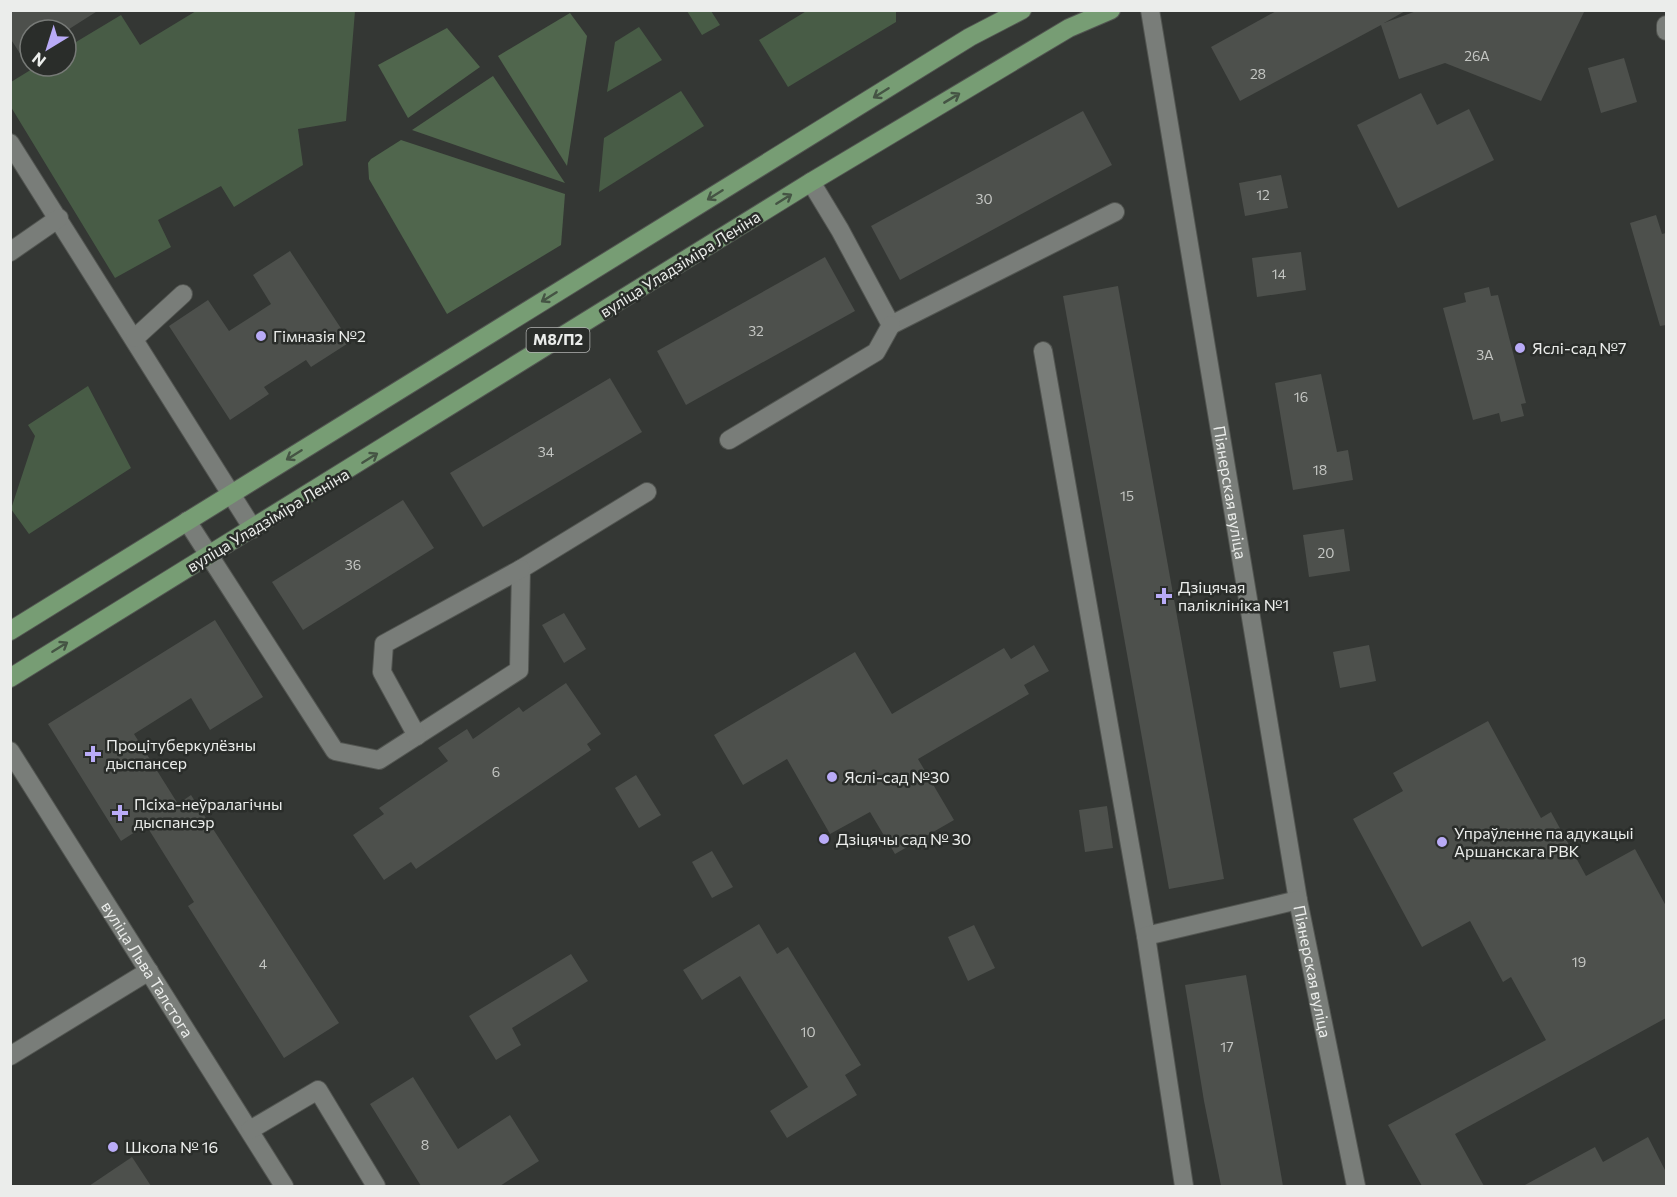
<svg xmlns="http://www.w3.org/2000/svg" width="1677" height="1197" viewBox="0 0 1677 1197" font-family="Commissioner,sans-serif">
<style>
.green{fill:#485c46}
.forest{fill:#50664d}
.building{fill:#4d504c}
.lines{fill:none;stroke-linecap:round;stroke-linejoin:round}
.minor-casing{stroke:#525551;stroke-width:20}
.major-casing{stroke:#525551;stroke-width:20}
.minor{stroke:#797d79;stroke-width:18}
.major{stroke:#779d74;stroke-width:18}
.oneway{stroke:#455444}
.poi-dot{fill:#b9abf7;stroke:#2a2d2a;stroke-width:2}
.labels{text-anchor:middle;stroke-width:5;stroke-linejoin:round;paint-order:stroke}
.number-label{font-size:14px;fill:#c4c6c3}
.shield{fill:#2a2d2a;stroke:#b1b3b1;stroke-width:1.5}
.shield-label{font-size:15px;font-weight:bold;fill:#ebedeb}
.street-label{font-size:16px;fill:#ebedeb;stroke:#2a2d2a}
.poi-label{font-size:16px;fill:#ebedeb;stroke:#2a2d2a;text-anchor:start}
</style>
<rect width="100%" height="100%" fill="#343734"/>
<!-- green -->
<g class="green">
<polygon points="808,10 896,11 896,22 788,87 759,40"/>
<polygon points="196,11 355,11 346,121 298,129 303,165 234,207 221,186 158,220 171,247 115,278 11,107 11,82 37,66 66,66 66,48 121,15 140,45"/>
<polygon points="687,11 711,11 720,25 702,35"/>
<polygon points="639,27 662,60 607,92 615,42"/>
<polygon points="681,91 704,126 599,192 604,138"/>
<polygon points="88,386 131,468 29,534 11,509 35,436 28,425"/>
</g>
<!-- forest -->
<g class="forest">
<polygon points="570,13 587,36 567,166 498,56"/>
<polygon points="447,28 480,67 408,118 378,65"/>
<polygon points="493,76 565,183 412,130"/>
<polygon points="401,140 565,194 561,245 447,314 369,179 368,163 371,159"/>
</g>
<!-- building -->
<g class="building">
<polygon points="10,10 99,10 66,31 30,30 30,54 23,58 10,38"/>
<polygon points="1278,10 1407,10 1384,23 1419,10 1585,10 1541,101 1445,63 1399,79 1381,25 1240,101 1211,47"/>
<polygon points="1624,58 1637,102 1601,113 1588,68"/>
<polygon points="1421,93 1437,125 1469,109 1494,160 1398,208 1357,125"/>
<polygon points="1083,111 1112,165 900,280 871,226"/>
<polygon points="1281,175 1288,208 1245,216 1239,183"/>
<polygon points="1656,215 1662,234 1666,233 1666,325 1660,326 1630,223"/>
<polygon points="290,251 350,342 311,367 306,360 264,387 269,394 230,420 169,326 208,300 229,331 271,304 253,275"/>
<polygon points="1301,252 1306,290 1257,297 1252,258"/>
<polygon points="825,257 855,311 686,405 657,351"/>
<polygon points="1118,286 1224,879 1169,889 1063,296"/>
<polygon points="1489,287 1491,296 1498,295 1526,403 1521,404 1524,416 1501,422 1499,413 1473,420 1443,308 1466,302 1464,293"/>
<polygon points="1321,374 1337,452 1348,450 1353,480 1293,490 1275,383"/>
<polygon points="610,378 642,432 483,527 450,473"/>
<polygon points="403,500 434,548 303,630 272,582"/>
<polygon points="1344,529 1350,571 1309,577 1303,535"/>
<polygon points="564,613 586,649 564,663 542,625"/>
<polygon points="215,620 263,697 210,730 191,698 134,734 178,804 191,795 339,1023 284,1058 188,906 194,902 146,825 121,841 48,724"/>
<polygon points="1034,645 1049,671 1024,685 1029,694 918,759 954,820 895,854 870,812 830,834 787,759 743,785 714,735 855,652 892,714 1004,648 1011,659"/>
<polygon points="1369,645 1376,681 1340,688 1333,652"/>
<polygon points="566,683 601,734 587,744 591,750 416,869 411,862 384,880 353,835 384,814 379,808 448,761 438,748 467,729 473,739 519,707 523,712"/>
<polygon points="1488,721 1541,818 1551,812 1586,876 1635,849 1666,906 1666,1018 1455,1134 1484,1186 1422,1186 1388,1125 1546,1040 1511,977 1503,982 1470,921 1422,947 1353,819 1403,791 1393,773"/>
<polygon points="636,775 661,815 639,828 615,788"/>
<polygon points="1107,806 1113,848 1085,852 1079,810"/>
<polygon points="712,851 733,887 712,898 692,862"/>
<polygon points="759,924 777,954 788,947 861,1065 845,1075 857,1095 787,1138 770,1111 808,1087 740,976 702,1000 683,970"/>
<polygon points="974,925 995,968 968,981 948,937"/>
<polygon points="571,954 588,981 512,1028 521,1045 496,1060 469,1016"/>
<polygon points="1246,975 1283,1186 1221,1186 1204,1101 1185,985"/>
<polygon points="413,1077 458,1149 510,1115 539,1161 500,1186 421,1186 370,1104"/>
<polygon points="1648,1137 1666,1172 1666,1186 1523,1186 1595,1147 1603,1162"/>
<polygon points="132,1157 151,1186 89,1186"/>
</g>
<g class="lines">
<defs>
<g id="minor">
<path id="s1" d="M1150,10l148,890 58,286"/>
<polyline points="1666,25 1666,31"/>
<polyline points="10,143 253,529"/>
<polyline points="811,182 840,230 891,325 1115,212"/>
<polyline points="10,252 59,218"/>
<polyline points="135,338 183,294"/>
<polyline points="1043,351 1146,936"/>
<polyline points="729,440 876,352 891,325"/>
<polyline points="187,521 335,751 379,760 519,670 521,569 647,492"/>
<polyline points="417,736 382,672 384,644 521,569"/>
<path id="s2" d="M10,751l274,435"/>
<polyline points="10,1056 149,971"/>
<polyline points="250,1130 318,1090 376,1186"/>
<polyline points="1184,1186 1146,936 1298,900"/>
</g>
<g id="major">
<polyline points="10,631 970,37 1022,10"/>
<polyline points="10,678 811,182 1069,28 1111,10"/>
</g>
</defs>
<!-- minor casing -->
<use href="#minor" class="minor-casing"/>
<!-- major casing -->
<use href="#major" class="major-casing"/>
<!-- minor -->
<use href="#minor" class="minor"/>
<!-- major -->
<use href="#major" class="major"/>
</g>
<!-- one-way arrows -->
<defs><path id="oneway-shaft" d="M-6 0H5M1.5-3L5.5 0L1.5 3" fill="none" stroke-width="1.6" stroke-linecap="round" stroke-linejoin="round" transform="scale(1.5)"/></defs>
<g class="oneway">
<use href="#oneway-shaft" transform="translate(881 93) rotate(148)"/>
<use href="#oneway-shaft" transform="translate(952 98) rotate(-31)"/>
<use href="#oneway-shaft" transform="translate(715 195) rotate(148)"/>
<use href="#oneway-shaft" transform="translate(784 199) rotate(-32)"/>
<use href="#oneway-shaft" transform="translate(549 297) rotate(148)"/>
<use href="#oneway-shaft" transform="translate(294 455) rotate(148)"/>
<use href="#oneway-shaft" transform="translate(370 458) rotate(-32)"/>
<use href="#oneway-shaft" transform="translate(60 647) rotate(-32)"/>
</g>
<!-- markers -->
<g class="poi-dot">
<circle cx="261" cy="336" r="6"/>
<circle cx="1520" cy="348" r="6"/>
<path d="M1161 587h6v6h6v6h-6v6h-6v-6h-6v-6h6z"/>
<path d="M90 745h6v6h6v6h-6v6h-6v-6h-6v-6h6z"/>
<circle cx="832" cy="777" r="6"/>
<path d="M117 804h6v6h6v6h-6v6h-6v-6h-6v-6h6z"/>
<circle cx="824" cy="839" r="6"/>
<circle cx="1442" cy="842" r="6"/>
<circle cx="113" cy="1147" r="6"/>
</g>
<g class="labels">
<!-- number labels -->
<g class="number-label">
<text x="1477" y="61">26А</text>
<text x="1258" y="79">28</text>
<text x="1263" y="200">12</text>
<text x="984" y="204">30</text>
<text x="1279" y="279">14</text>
<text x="756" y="336">32</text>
<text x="1485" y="360">3А</text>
<text x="1301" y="402">16</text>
<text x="546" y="457">34</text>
<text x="1320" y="475">18</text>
<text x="1127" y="501">15</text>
<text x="1326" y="558">20</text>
<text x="353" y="570">36</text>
<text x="496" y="777">6</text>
<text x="1579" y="967">19</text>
<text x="263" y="969">4</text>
<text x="808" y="1037">10</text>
<text x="1227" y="1052">17</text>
<text x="425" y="1150">8</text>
</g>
<!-- shield labels -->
<rect class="shield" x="526.5" y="328" width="63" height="24" rx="4.5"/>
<g class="shield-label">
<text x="558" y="345">М8/П2</text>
</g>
<!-- street labels -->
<g class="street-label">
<text transform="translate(680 264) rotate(-32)" y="6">вуліца Уладзіміра Леніна</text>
<text dy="6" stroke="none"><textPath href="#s1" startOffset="489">Піянерская вуліца</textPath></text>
<text transform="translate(268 520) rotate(-31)" y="6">вуліца Уладзіміра Леніна</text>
<text dy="6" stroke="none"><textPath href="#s2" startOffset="258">вуліца Льва Талстога</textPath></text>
<text dy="6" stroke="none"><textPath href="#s1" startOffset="975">Піянерская вуліца</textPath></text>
</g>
<!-- poi labels -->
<g class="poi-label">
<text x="273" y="342">Гімназія №2</text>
<text x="1532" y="354">Яслі-сад №7</text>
<text x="1178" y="593">Дзіцячая<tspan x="1178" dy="18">паліклініка №1</tspan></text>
<text x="106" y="751">Процітуберкулёзны<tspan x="106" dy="18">дыспансер</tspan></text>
<text x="844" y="783">Яслі-сад №30</text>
<text x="134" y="810">Псіха-неўралагічны<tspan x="134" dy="18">дыспансэр</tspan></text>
<text x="1454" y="839">Упраўленне па адукацыі<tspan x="1454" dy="18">Аршанскага РВК</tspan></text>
<text x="836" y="845">Дзіцячы сад № 30</text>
<text x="125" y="1153">Школа № 16</text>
</g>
</g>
<!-- border -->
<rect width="1677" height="1197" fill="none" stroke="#ebedeb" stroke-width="24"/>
<!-- north arrow -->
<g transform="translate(48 48) rotate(218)"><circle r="28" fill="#2a2d2a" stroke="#777a77" stroke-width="1.5"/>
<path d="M0-4.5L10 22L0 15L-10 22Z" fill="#b9abf7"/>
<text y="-9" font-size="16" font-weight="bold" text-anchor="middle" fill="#ebedeb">N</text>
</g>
</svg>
